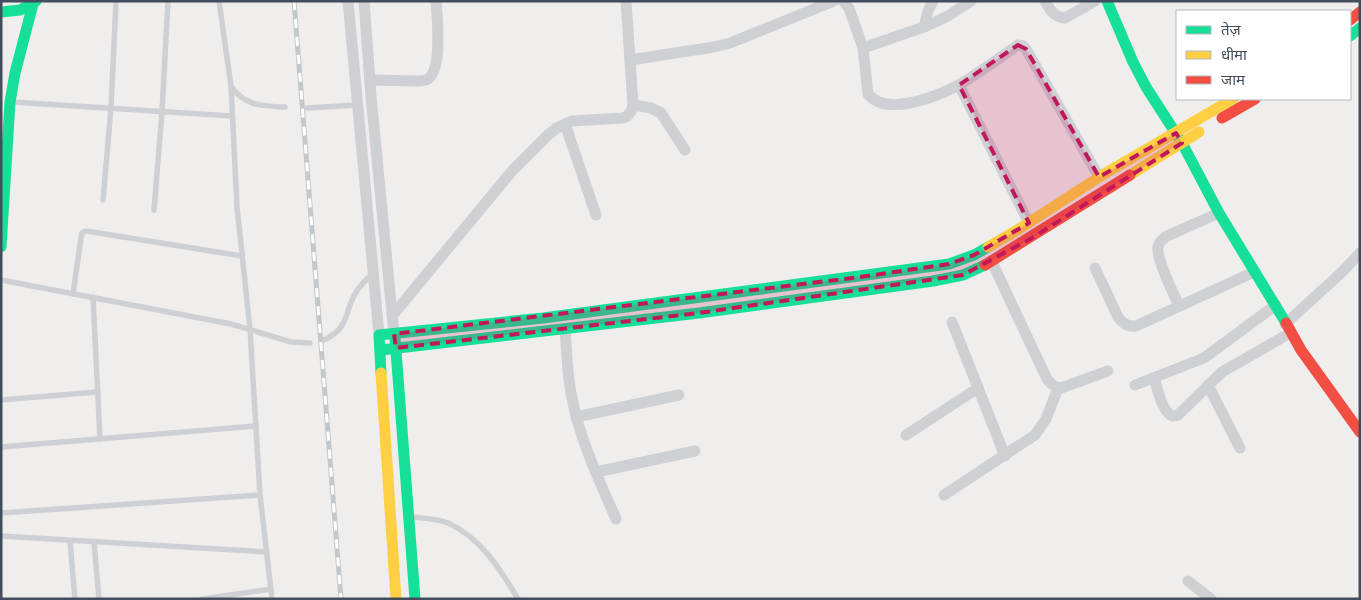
<svg xmlns="http://www.w3.org/2000/svg" width="1361" height="600" viewBox="0 0 1361 600" font-family="Mulish,'Noto Sans Devanagari',sans-serif">
<style>
.lines{fill:none;stroke-linecap:round;stroke-linejoin:round}
.lane{stroke:#ced0d4;stroke-width:5.5}
.street{stroke:#ced0d4;stroke-width:11}
.fast{stroke:#16e098;stroke-width:11}
.slow{stroke:#ffcf43;stroke-width:11}
.jam{stroke:#f24e42;stroke-width:11}
.rail-casing{stroke:#c5c8ca;stroke-width:5}
.rail{stroke:#fff;stroke-width:3;stroke-dasharray:9;stroke-linecap:butt}
.marked{fill:#c2185b;fill-opacity:0.2;stroke:#c2185b;stroke-width:4;stroke-dasharray:10 6;stroke-linejoin:round}
</style>
<rect width="100%" height="100%" fill="#efeeed"/>
<g class="lines">
<!-- lane -->
<g class="lane">
<path d="M219,1l12,85c13,20 32,20 54,21"/>
<polyline points="231,86 237,207 250,329 260,495 272,599"/>
<polyline points="12,102 232,116"/>
<polyline points="307,108 357,105"/>
<polyline points="103,200 111,108 116,1"/>
<polyline points="154,210 162,112 168,1"/>
<polyline points="1,280 231,324 291,342 310,343"/>
<polyline points="73,294 81,238 82,233 86,231 242,256"/>
<polyline points="93,297 100,439"/>
<path d="M322,341c28,-13 21,-25 33,-47 4,-8 12,-15 18,-21"/>
<polyline points="1,400 97,392"/>
<polyline points="1,447 256,426"/>
<polyline points="1,513 260,495"/>
<path d="M410,517c13,1 26,1 38,6 32,14 53,47 70,76"/>
<polyline points="1,536 267,552"/>
<polyline points="70,541 75,599"/>
<polyline points="94,542 99,599"/>
<polyline points="202,599 271,589"/>
</g>
<!-- street -->
<g class="street">
<polyline points="348,1 379,335"/>
<polyline points="364,1 371,96 394,334"/>
<polyline points="843,1 849,8 863,48 924,27 948,16 971,1"/>
<path d="M1045,1c5,9 9,16 20,17l30,-17"/>
<polyline points="924,27 928,11 933,1"/>
<path d="M863,48l5,46c18,23 67,3 89,-8 21,-12 41,-27 61,-41l5,1 3,3 73,128"/>
<polyline points="630,60 714,47 730,43 834,1"/>
<path d="M370,80l47,1c4,0 8,0 11,-2 15,-11 9,-61 8,-78"/>
<polyline points="959,85 1029,223"/>
<polyline points="633,105 651,108 661,113 685,150"/>
<polyline points="565,124 596,215"/>
<path d="M992,262l55,117c4,5 8,9 14,9l47,-17"/>
<path d="M1095,268l23,49c4,6 9,10 18,9l118,-54"/>
<path d="M1179,306c-5,-12 -23,-47 -21,-59 1,-6 5,-8 9,-11l52,-23"/>
<path d="M392,316l120,-145 37,-37 8,-6 15,-7 51,-3c7,-2 9,-7 10,-13l-7,-104"/>
<polyline points="952,322 1005,456"/>
<polyline points="1285,324 1341,273 1360,253"/>
<path d="M565,329c2,23 2,47 7,69 8,42 27,82 44,121"/>
<path d="M1154,378c4,11 7,32 18,38l6,-1 44,-43 68,-39"/>
<polyline points="1135,385 1204,358 1276,305"/>
<polyline points="1208,385 1240,448"/>
<polyline points="576,417 679,395"/>
<polyline points="906,435 978,388"/>
<polyline points="596,472 695,451"/>
<polyline points="944,495 1035,435 1046,419 1058,388"/>
<polyline points="1188,581 1211,599"/>
</g>
<!-- fast -->
<g class="fast">
<polyline points="1107,1 1133,62 1146,87 1182,143 1219,213 1286,323"/>
<polyline points="1,12 20,10 36,1"/>
<polyline points="1350,36 1360,28"/>
<polyline points="1,247 10,102 15,73 33,4"/>
<polyline points="395,338 415,599"/>
<polyline points="381,350 699,313 933,281 963,275 985,265"/>
<polyline points="381,373 379,335 543,318 949,264 974,255 988,247"/>
</g>
<!-- slow -->
<g class="slow">
<polyline points="1130,175 1199,132"/>
<polyline points="988,247 1019,229 1104,174 1233,99"/>
<polyline points="381,373 396,599"/>
</g>
<!-- jam -->
<g class="jam">
<polyline points="1350,20 1360,12"/>
<polyline points="1222,118 1255,99"/>
<polyline points="985,265 1130,175"/>
<polyline points="1286,323 1301,350 1360,432"/>
</g>
<defs>
<polyline id="rail" points="294,1 341,599"/>
</defs>
<!-- rail casing -->
<use href="#rail" class="rail-casing"/>
<!-- rail -->
<use href="#rail" class="rail"/>
</g>
<!-- marked area -->
<path class="marked" d="M1018,45l8,4 73,128 77,-44 6,10 -150,95 -69,37 -264,38 -303,35 -2,-14 466,-57 89,-13 25,-9 55,-32 -70,-138z"/>
<!-- border -->
<rect width="1361" height="600" fill="none" stroke="#434d5b" stroke-width="5"/>
<!-- legend -->
<rect x="1176" y="10" width="175" height="90" fill="#ffffff" stroke="#b4b8bd"/>
<rect x="1186" y="26" width="25" height="8" fill="#16e098" stroke="#b4b8bd"/>
<text x="1221" y="35" font-size="15" fill="#434d5b">तेज़</text>
<rect x="1186" y="51" width="25" height="8" fill="#ffcf43" stroke="#b4b8bd"/>
<text x="1221" y="60" font-size="15" fill="#434d5b">धीमा</text>
<rect x="1186" y="76" width="25" height="8" fill="#f24e42" stroke="#b4b8bd"/>
<text x="1221" y="85" font-size="15" fill="#434d5b">जाम</text>
</svg>
